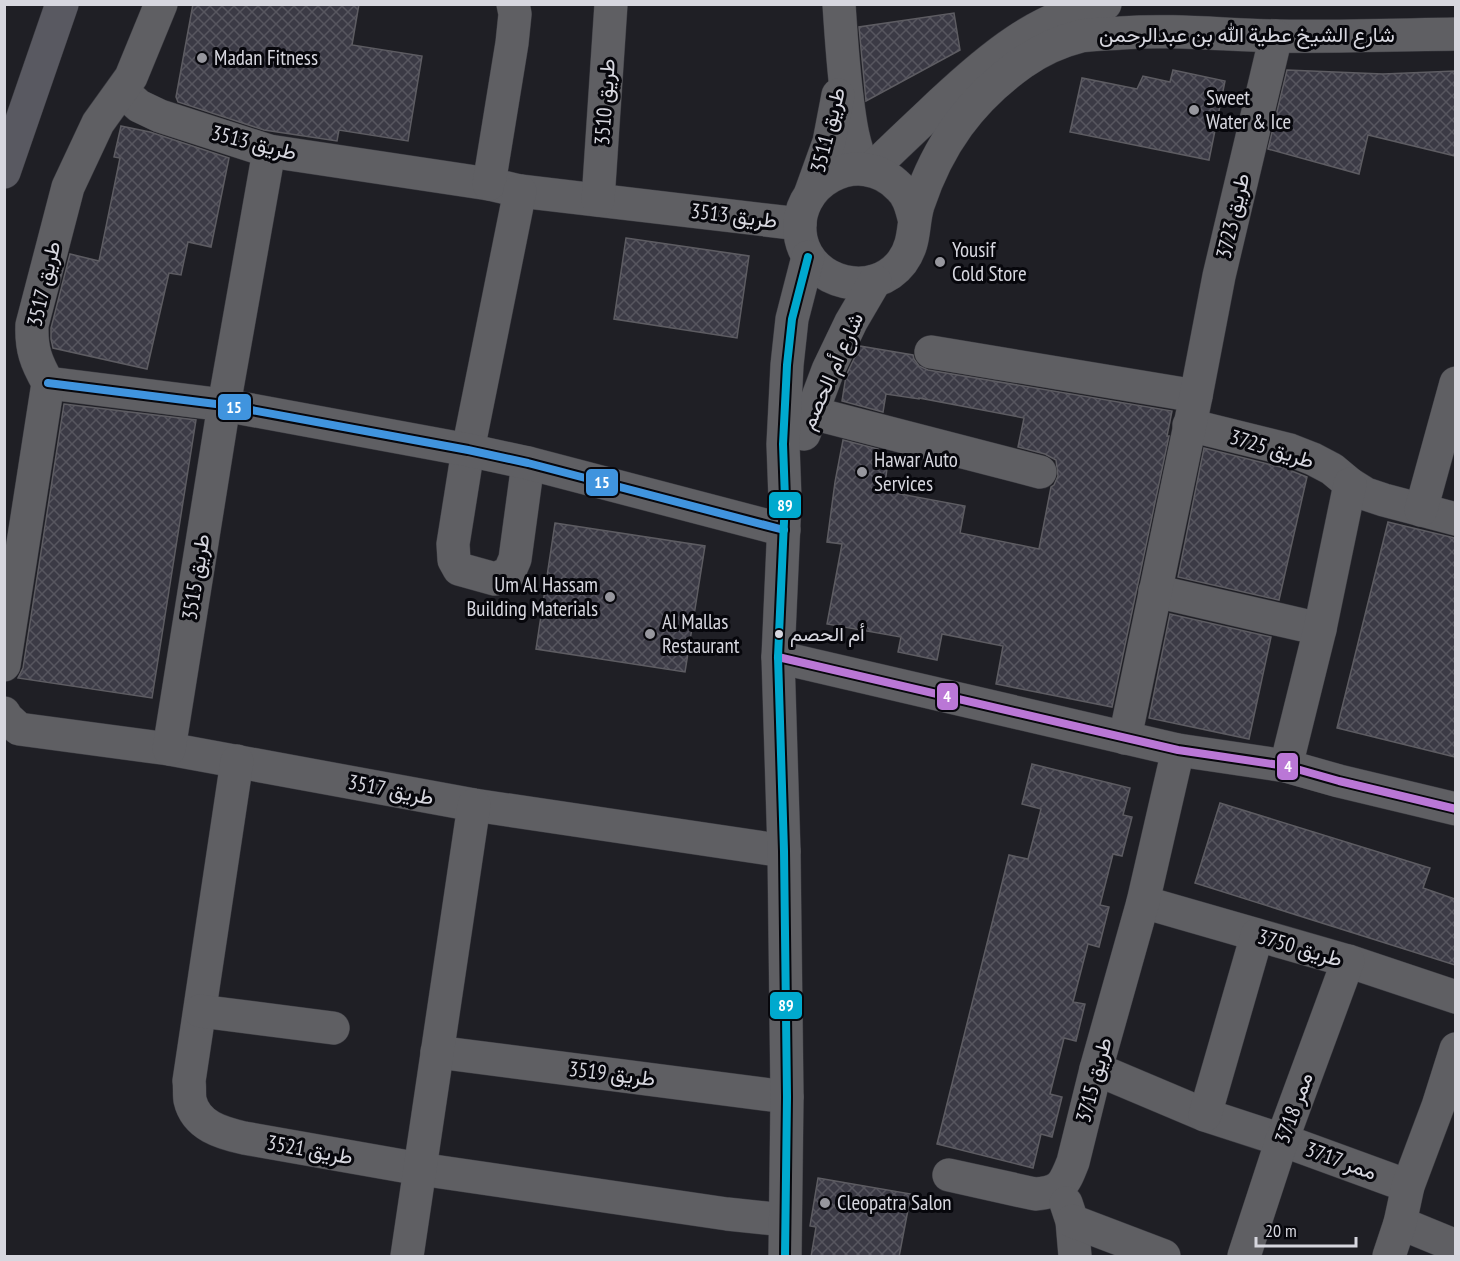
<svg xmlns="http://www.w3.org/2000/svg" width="1460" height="1261" viewBox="0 0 1460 1261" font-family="'PT Sans Narrow',Vazirmatn,sans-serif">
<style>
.building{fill:url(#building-cross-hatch);stroke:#5d5c62;stroke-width:1.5}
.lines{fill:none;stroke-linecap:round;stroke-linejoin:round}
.minor-casing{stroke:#3a3a40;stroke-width:34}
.highway-casing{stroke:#3a3a40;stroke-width:34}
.minor{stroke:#5f5f63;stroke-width:33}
.highway{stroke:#595961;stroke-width:33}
.bus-1-casing{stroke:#07070c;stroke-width:12}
.bus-2-casing{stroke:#07070c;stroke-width:12}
.bus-3-casing{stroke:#07070c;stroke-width:12}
.bus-1{stroke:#4094de;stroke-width:8}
.bus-2{stroke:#ba77d6;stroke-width:8}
.bus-3{stroke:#00a9ce;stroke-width:8}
.poi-dot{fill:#97979e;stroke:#07070c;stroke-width:2}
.bus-dot{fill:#d7d7df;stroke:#07070c;stroke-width:2}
.labels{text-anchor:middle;stroke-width:6;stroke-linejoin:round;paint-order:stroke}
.bus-label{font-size:20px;fill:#d7d7df;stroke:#07070c;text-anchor:start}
.street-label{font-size:21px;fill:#d7d7df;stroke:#07070c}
.poi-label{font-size:21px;fill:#d7d7df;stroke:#07070c;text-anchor:start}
.line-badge{stroke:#07070c;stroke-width:2}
.badge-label{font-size:16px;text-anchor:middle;font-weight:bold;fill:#fff}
</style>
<defs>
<pattern id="building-cross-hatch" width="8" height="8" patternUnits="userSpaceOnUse" patternTransform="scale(1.5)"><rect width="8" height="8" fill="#3b3a45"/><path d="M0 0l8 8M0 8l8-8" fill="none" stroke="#57565f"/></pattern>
</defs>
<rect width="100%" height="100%" fill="#1f1f25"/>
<!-- building -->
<g class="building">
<polygon points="193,4 359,4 352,45 422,56 408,141 339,130 337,141 264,130 178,102 176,97"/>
<polygon points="954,13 960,50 866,101 859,27"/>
<polygon points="1173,70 1225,81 1209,160 1070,132 1082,78 1137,89 1143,76 1170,82"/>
<polygon points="1287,70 1383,74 1455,71 1455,156 1368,135 1359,174 1268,149"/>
<polygon points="121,126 150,132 229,158 211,247 188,242 181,275 169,273 147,369 53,348 51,339 51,328 70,254 99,261 120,158 114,157"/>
<polygon points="626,238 749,256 737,338 614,319"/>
<polygon points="860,346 913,355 914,359 919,366 928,370 1172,411 1167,436 1169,436 1112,707 996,684 1003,646 942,634 937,660 898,652 901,637 827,624 842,544 827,542 835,482 843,440 878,449 876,459 888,461 884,491 965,506 960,533 1039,549 1051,487 1054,485 1058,476 1056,460 1045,454 1018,447 1024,418 919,398 919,399 886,394 883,412 842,401 846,376"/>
<polygon points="64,404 196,420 152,698 18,678 23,668"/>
<polygon points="1204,448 1284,468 1307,477 1279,600 1178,577"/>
<polygon points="1388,522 1455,538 1455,757 1337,728"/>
<polygon points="555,523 705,546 685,672 536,649"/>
<polygon points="1170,614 1271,637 1249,739 1149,718"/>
<polygon points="1032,764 1130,788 1123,815 1132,817 1122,856 1113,854 1100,905 1109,907 1099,947 1088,944 1073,1002 1085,1004 1076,1041 1064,1038 1050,1094 1062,1097 1052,1137 1041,1134 1033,1168 937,1144 1009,855 1028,859 1041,809 1022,804"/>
<polygon points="1220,803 1430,868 1423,888 1455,899 1455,965 1195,883"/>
<polygon points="818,1178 911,1194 899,1257 811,1257 816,1227 810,1226"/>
</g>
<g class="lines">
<defs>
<g id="minor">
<path d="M839,4c2,31 4,62 8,93 3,25 6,48 17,72"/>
<polyline points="122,91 139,106 160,116 269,151 489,184 520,191 800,224"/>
<path d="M871,170c23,-23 47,-45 70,-67 47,-44 98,-88 164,-99"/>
<polyline points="489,184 512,43 515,14 513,4"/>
<polyline points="520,191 468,450 453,544 454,560 459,569 495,579 509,573 515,559 528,463"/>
<polyline points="811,192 829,142 838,95"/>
<polyline points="598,200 611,4"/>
<path d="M914,218c-3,-12 -6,-23 -15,-31 -40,-42 -109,-4 -98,52 10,46 73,60 101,23 14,-19 10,-37 16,-57 20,-60 52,-105 104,-142 17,-12 39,-22 59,-27 13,-2 27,-2 40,-3 52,-4 103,2 155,3 60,1 120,-1 180,-2"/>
<polyline points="931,352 1196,396"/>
<polyline points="48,383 224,405 468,450 528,463 784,530"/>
<polyline points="812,413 1040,472"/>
<polyline points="1189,425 1290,450 1313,459 1332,469 1350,484 1366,494 1384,500 1456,519"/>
<polyline points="804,434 828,370 851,322 875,281"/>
<polyline points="1421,510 1456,383"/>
<polyline points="1155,591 1320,629"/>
<polyline points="778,657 1178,750 1286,766 1339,781 1456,809"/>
<path d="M4,665l44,-282c-12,-21 -17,-34 -16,-58l36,-138 30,-64 33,-46 30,-73"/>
<polyline points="4,713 7,718 19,729 169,749 474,805 784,851"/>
<polyline points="1125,738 1196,396 1219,276 1276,36"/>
<polyline points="169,749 224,405 269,151"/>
<path d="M237,761l-48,320c1,6 0,13 1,19 6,26 32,33 54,38l176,31 307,45 58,6"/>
<polyline points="1286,766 1320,629 1350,484"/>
<polyline points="1143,902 1348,961 1456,997"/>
<polyline points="200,1011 333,1028"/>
<polyline points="437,1052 787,1097"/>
<polyline points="1096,1069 1205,1115 1282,1140 1408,1186"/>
<polyline points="1205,1115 1257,935"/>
<path d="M949,1175l86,19c26,-2 29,-9 38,-32l23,-93 47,-167 35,-152"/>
<polyline points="1066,1203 1072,1221 1075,1256"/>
<polyline points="1072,1221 1164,1256"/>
<polyline points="1400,1223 1456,1246"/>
<polyline points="407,1256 474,805"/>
<polyline points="785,1256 787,1097 784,851 778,657 785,499 783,444 787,365 792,319 808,257"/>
<polyline points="1244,1256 1282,1140 1348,961"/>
<polyline points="1389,1256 1400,1223 1408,1186 1438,1106 1456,1049"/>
</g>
<polyline id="highway" points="4,172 62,4"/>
</defs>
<!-- minor casing -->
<use href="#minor" class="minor-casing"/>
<!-- highway casing -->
<use href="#highway" class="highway-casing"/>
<!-- minor -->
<use href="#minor" class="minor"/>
<!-- highway -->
<use href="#highway" class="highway"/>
<defs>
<polyline id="bus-1" points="48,383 224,405 468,450 528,463 784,530"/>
<polyline id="bus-2" points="778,657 1178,750 1286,766 1339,781 1456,809"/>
<polyline id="bus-3" points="785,1256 787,1097 784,851 778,657 785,499 783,444 787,365 792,319 808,257"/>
</defs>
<!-- bus-1 casing -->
<use href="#bus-1" class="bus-1-casing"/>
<!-- bus-2 casing -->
<use href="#bus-2" class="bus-2-casing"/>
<!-- bus-3 casing -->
<use href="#bus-3" class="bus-3-casing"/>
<!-- bus-1 -->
<use href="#bus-1" class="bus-1"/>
<!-- bus-2 -->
<use href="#bus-2" class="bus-2"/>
<!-- bus-3 -->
<use href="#bus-3" class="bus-3"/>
</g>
<!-- markers -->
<g class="poi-dot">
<circle cx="202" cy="58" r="6"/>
<circle cx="1194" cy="110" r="6"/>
<circle cx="940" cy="262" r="6"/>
<circle cx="862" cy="472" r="6"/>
<circle cx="610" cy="597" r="6"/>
<circle cx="650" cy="634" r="6"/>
<circle cx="825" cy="1203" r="6"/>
</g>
<circle class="bus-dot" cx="779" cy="634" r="5"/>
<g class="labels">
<!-- bus labels -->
<g class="bus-label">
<text x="790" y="641">أم الحصم</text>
</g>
<!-- street labels -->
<g class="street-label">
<text x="1247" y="42">شارع الشيخ عطية الله بن عبدالرحمن</text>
<text transform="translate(605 102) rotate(-86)" y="7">طريق 3510</text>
<text transform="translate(828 130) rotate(-76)" y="7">طريق 3511</text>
<text transform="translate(254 143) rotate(14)" y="7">طريق 3513</text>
<text transform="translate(734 216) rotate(7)" y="7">طريق 3513</text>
<text transform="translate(1233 216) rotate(-77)" y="7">طريق 3723</text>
<text transform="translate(44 284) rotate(-77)" y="7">طريق 3517</text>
<text transform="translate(832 371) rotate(-66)" y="7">شارع أم الحصم</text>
<text transform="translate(1272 449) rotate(17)" y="7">طريق 3725</text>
<text transform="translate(196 577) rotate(-81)" y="7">طريق 3515</text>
<text transform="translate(391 790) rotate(11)" y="7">طريق 3517</text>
<text transform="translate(1300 948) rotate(16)" y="7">طريق 3750</text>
<text transform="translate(612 1074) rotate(7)" y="7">طريق 3519</text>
<text transform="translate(1094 1080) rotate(-75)" y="7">طريق 3715</text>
<text transform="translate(1294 1108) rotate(-70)" y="7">ممر 3718</text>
<text transform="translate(310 1150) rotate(10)" y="7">طريق 3521</text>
<text transform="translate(1341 1161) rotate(20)" y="7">ممر 3717</text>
</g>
<!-- poi labels -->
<g class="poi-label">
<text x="214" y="65">Madan Fitness</text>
<text x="1206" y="105">Sweet<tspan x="1206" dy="24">Water &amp; Ice</tspan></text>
<text x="952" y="257">Yousif<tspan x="952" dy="24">Cold Store</tspan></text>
<text x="874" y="467">Hawar Auto<tspan x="874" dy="24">Services</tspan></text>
<text x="598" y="592" text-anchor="end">Um Al Hassam<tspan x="598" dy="24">Building Materials</tspan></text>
<text x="662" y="629">Al Mallas<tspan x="662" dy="24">Restaurant</tspan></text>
<text x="837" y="1210">Cleopatra Salon</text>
</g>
</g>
<g class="line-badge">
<rect x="217" y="393" width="35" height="28" rx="6" fill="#4094de"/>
<rect x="585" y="468" width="34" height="29" rx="6" fill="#4094de"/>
<rect x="768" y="491" width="34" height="28" rx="6" fill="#00a9ce"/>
<rect x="936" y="682" width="23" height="29" rx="6" fill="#ba77d6"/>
<rect x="1276" y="752" width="23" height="29" rx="6" fill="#ba77d6"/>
<rect x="769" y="991" width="34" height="29" rx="6" fill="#00a9ce"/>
</g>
<g class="badge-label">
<text x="234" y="413">15</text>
<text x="602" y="488">15</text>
<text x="785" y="511">89</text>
<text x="947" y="702">4</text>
<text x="1288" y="772">4</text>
<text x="786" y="1011">89</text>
</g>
<!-- border -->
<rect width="1460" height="1261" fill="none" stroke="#d7d7df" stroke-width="12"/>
<!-- scale -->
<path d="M1256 1237v9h100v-9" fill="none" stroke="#d7d7df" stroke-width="3"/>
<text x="1265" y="1237" font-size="18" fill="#d7d7df" stroke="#07070c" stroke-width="4.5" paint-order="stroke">20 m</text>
</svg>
